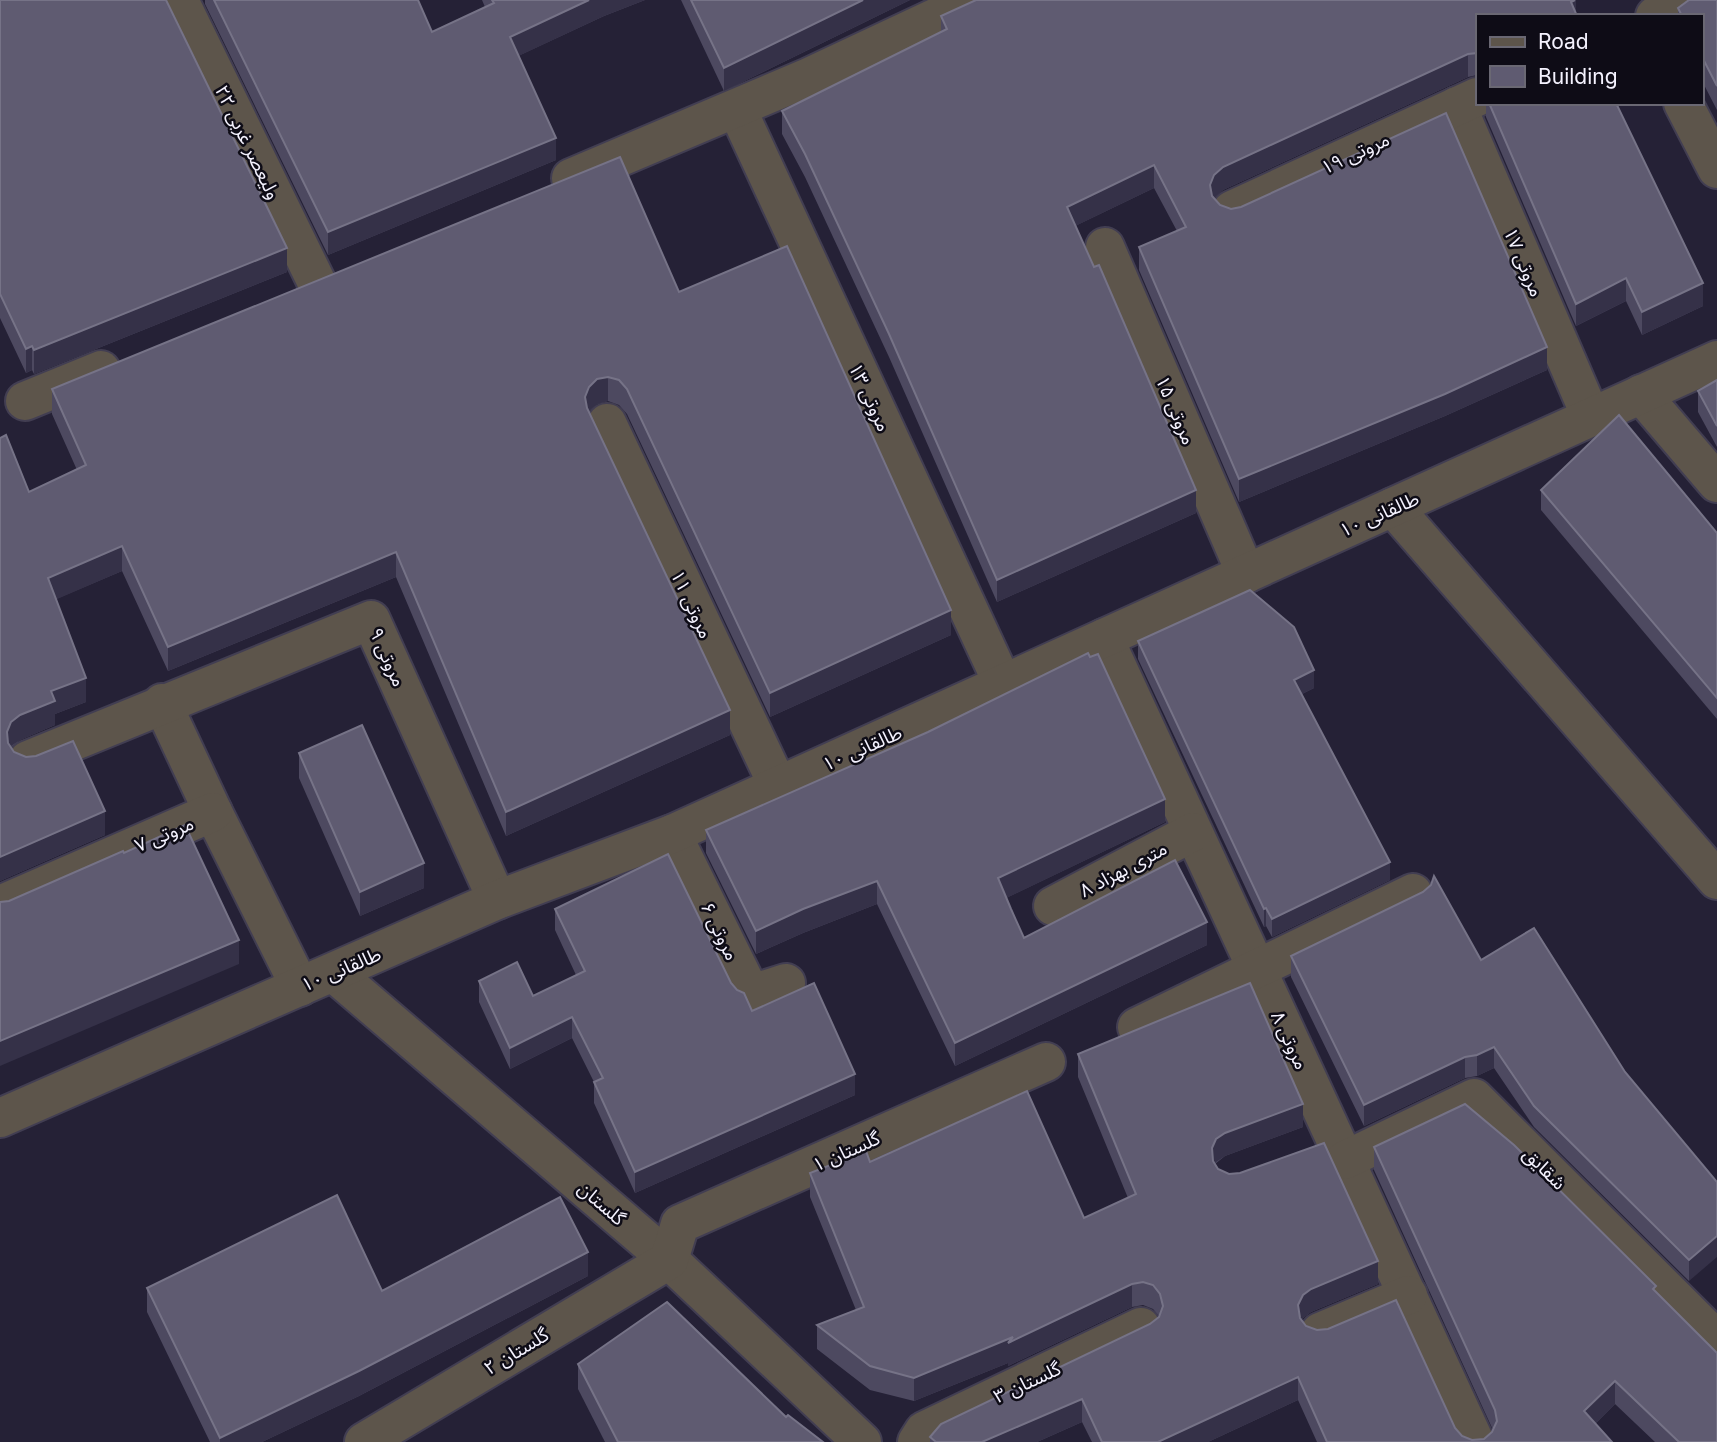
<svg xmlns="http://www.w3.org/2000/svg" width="1717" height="1442" viewBox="0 0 1717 1442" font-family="Inter,'Noto Sans Arabic',sans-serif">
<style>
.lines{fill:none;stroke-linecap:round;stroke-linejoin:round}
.minor-casing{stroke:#423e52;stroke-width:42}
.minor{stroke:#5d554b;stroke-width:38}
.wall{fill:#4d4960}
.shaded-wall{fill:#353148}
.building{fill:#5f5b71;stroke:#767387;stroke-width:2}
.labels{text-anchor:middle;stroke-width:5;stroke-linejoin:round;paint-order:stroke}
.street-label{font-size:19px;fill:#f4f2fe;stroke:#0e0c16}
</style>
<rect width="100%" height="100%" fill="#252136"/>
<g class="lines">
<defs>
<g id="minor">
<polyline points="179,0 317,283"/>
<polyline points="1655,16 1688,0"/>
<polyline points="1683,103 1717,169"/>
<polyline points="1457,106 1591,417"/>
<polyline points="737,109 1003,684"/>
<polyline points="571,178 809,77 973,0"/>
<polyline points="1232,210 1477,97"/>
<polyline points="1105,247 1246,574"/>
<polyline points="1641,394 1717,483"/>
<polyline points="25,401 101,370"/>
<polyline points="607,423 778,786"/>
<polyline points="1393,507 1717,880"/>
<polyline points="1104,638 1475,1442"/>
<polyline points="162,703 213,812 300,987"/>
<polyline points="28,760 371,620 497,900"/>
<polyline points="672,834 751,994 786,983"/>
<polyline points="0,905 213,812"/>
<polyline points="1053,906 1193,832"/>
<polyline points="334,973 669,1260 862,1442"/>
<polyline points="1137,1027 1413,893"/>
<polyline points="0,1118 497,900 672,834 1717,360"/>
<polyline points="1345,1160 1474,1098 1717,1340"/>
<polyline points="1320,1332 1408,1295"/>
<polyline points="364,1442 669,1260 680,1224 1046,1062"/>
<polyline points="917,1442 924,1431 1141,1327"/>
</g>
</defs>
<!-- minor casing -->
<use href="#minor" class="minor-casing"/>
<!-- minor -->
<use href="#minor" class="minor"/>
</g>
<!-- wall -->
<g class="wall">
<polygon points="0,0 287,272 34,374 32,370 26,373 0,318"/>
<polygon points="205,0 418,0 432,32 485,7 482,0 645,0 604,16 518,56 556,160 328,255 205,4"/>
<polygon points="681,0 910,0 724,91"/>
<polygon points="1717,0 1717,110 1701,79 1701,16 1678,16 1678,8"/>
<polygon points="941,16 1477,16 1477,75 1468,77 1223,190 1214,198 1220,205 1547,370 1445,416 1239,502 1139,270 1139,247 1177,231 1154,188 1075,226 1196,513 997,602 889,357 805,177 782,134 782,111 941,32"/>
<polygon points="1486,103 1616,103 1703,306 1642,335 1626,301 1576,326 1486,117"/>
<polygon points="679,292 951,635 770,717 627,414 619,405 608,401 597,404 589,411 730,735 506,836 396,577 168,671 122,571 56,599 86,702 55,714 55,725 20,740 11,747 14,752 105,835 0,881 29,492 77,470 52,414 52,389"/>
<polygon points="1717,380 1717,447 1698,412 1698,391"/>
<polygon points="1541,490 1717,533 1717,719 1541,510"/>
<polygon points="1138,641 1314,688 1302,694 1390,880 1272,937 1266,926 1264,927 1138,659"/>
<polygon points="299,753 424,888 360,916 299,778"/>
<polygon points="1165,822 1006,898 1024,938 1207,945 955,1066 877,904 803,933 756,954 706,853 706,830"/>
<polygon points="555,909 731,983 752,1011 855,1095 635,1193 594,1103 594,1082 572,1038 510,1069 479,1002 479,981 533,996 576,975 555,930"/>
<polygon points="1291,956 1481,960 1625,1072 1717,1182 1689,1281 1534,1127 1494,1068 1477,1076 1465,1078 1364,1126 1291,977"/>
<polygon points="1078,1054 1303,1127 1225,1156 1215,1164 1218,1169 1378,1284 1311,1312 1303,1318 1302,1320 1306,1326 1455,1428 1462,1436 1472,1440 1484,1439 1492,1432 1493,1430 1374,1170 1374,1147 1656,1291 1717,1442 1655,1442 1615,1404 1595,1424 1612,1442 1317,1442 1298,1400 1208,1442 1092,1442 1082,1422 1037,1442 930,1442 930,1437 1150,1324 1159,1316 1153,1309 1143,1305 1132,1307 1008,1366 1008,1363 914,1401 870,1390 817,1349 817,1325 856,1310 810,1197 810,1173 870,1162 1084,1218 1128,1198 1078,1077"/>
<polygon points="588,1276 359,1396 262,1442 210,1442 147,1312 147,1288 382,1291"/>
<polygon points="578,1364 786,1417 823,1442 605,1442 578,1389"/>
</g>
<!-- shaded-wall -->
<g class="shaded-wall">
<polygon points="589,0 645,0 604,16 510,60 510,37"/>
<polygon points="863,0 910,0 724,91 724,68"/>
<polygon points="1576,0 1576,16 1571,2"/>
<polygon points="1468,54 1468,77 1223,190 1214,198 1210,207 1210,185 1214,175 1223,167"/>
<polygon points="556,138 556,160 328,255 328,232"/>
<polygon points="1154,165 1154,188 1067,230 1067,207"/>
<polygon points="287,248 287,272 34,374 34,350"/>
<polygon points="1626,278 1626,301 1576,326 1576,304"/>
<polygon points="1703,283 1703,306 1642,335 1642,312"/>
<polygon points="32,346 32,370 26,373 26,349"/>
<polygon points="1547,347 1547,370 1445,416 1239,502 1239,479"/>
<polygon points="608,377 608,401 597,404 589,411 585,422 585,397 589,387 597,379"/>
<polygon points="1196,490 1196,513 997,602 997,580"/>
<polygon points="122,546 122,571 48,603 48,578"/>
<polygon points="396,552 396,577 168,671 168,647"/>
<polygon points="951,610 951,635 770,717 770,693"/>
<polygon points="1314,670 1314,688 1294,698 1294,680"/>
<polygon points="86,678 86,702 55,714 55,725 20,740 11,746 7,756 7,732 11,722 51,691"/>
<polygon points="730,710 730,735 506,836 506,812"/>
<polygon points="1165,799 1165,822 998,902 998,878"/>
<polygon points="105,811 105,835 0,881 0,857"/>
<polygon points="1390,862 1390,880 1272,937 1272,919"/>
<polygon points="424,863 424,888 360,916 360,892"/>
<polygon points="877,881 877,904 803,933 756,954 756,931 803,909"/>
<polygon points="1266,908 1266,926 1264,927 1264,909"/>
<polygon points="1207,922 1207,945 955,1066 955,1043"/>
<polygon points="239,940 239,964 0,1066 0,1041"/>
<polygon points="572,1017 572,1038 510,1069 510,1048"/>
<polygon points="1494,1047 1494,1068 1477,1076 1477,1055"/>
<polygon points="1465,1057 1465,1078 1364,1126 1364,1105"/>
<polygon points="855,1074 855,1095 635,1193 635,1172"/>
<polygon points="1303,1104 1303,1127 1225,1156 1216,1162 1212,1172 1212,1148 1216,1139 1225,1133"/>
<polygon points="1717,1236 1717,1257 1689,1281 1689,1260"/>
<polygon points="588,1252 588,1276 359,1396 262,1442 220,1442 220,1438"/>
<polygon points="1378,1261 1378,1284 1311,1312 1303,1318 1298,1329 1298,1305 1303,1295 1311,1289"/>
<polygon points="1132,1284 1132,1307 1008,1366 1008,1363 914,1401 914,1378"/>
<polygon points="1298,1377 1298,1400 1208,1442 1158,1442"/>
<polygon points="1615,1381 1615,1404 1584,1435 1584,1411"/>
<polygon points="1082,1399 1082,1422 1037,1442 982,1442"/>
</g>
<!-- building -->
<g class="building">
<polygon points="0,0 166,0 287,248 34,350 32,346 26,349 0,294"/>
<polygon points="214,0 418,0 432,32 494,3 492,0 589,0 510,37 556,138 328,232"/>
<polygon points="691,0 863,0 724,68"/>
<polygon points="976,0 1575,0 1571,2 1577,16 1477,16 1477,53 1468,54 1223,167 1214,175 1210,185 1212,196 1220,205 1231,209 1241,207 1446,113 1547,347 1445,394 1239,479 1139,247 1186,227 1154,165 1067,207 1094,267 1099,265 1196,490 997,580 889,334 805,154 782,111 947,29 941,16"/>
<polygon points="1689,0 1717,0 1717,86 1701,55 1701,16 1682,16 1678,8"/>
<polygon points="1489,103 1616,103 1703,283 1642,312 1626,278 1576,304"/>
<polygon points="620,157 679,292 787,246 951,610 770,693 627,389 619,380 608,377 597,379 589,387 585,397 587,408 730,710 506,812 396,552 168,647 122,546 48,578 86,678 51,691 55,701 20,715 11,722 7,732 8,743 14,752 26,757 36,756 73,741 105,811 0,857 0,438 6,435 29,492 86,465 52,389"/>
<polygon points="1717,380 1717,426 1698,391"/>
<polygon points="1619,415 1717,533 1717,698 1541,490"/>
<polygon points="1250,590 1294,627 1314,670 1294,680 1390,862 1272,919 1266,908 1264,909 1138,641"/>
<polygon points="1088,653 1090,657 1098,654 1165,799 998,878 1011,909 1024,938 1175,860 1207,922 955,1043 877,881 803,909 756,931 706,830 928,732"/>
<polygon points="362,725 424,863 360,892 299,753"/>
<polygon points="185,825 239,940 0,1041 0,902 9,901 123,851 124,853"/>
<polygon points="668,854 731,983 737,990 744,993 752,1011 814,983 855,1074 635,1172 594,1082 603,1078 572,1017 510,1048 479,981 517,962 533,996 585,971 555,909"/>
<polygon points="1434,876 1481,960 1534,928 1625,1072 1717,1182 1717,1236 1689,1260 1534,1106 1494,1047 1477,1055 1465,1057 1364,1105 1291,956 1423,892 1431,885"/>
<polygon points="1250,983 1303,1104 1225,1133 1216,1139 1212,1148 1213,1161 1218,1169 1229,1174 1240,1173 1324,1143 1378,1261 1311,1289 1303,1295 1298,1305 1300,1318 1306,1326 1317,1330 1328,1329 1396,1300 1455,1428 1462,1436 1472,1440 1484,1439 1492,1432 1497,1421 1495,1410 1374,1147 1465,1104 1514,1145 1656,1286 1653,1289 1717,1353 1717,1442 1679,1442 1615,1381 1584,1411 1612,1442 1327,1442 1298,1377 1158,1442 1102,1442 1082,1399 982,1442 936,1442 930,1437 941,1424 1150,1324 1159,1317 1163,1306 1160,1294 1153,1285 1143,1282 1132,1284 1008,1343 1013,1337 914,1378 870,1366 817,1325 864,1307 810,1173 866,1151 870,1162 1027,1091 1084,1218 1136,1194 1078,1054"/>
<polygon points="337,1195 382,1291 560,1197 588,1252 359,1371 220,1438 147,1288"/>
<polygon points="667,1302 786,1417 788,1415 823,1442 618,1442 578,1364"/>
</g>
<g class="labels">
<!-- street labels -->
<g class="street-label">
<text transform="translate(248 142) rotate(64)" y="7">ولیعصر غربی ۲۲</text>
<text transform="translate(1355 153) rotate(-25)" y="7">مروتی ۱۹</text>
<text transform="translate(1524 262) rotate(67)" y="7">مروتی ۱۷</text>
<text transform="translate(870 397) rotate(65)" y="7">مروتی ۱۳</text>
<text transform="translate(1176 410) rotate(67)" y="7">مروتی ۱۵</text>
<text transform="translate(1379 514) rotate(-24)" y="7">طالقانی ۱۰</text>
<text transform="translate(692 604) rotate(65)" y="7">مروتی ۱۱</text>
<text transform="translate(388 657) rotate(66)" y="7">مروتی ۹</text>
<text transform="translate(862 748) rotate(-24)" y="7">طالقانی ۱۰</text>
<text transform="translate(164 834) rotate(-23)" y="7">مروتی ۷</text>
<text transform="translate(1123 869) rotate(-28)" y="7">۸ متری بهزاد</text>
<text transform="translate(720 931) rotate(64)" y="7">مروتی ۶</text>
<text transform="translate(341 969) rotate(-23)" y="7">طالقانی ۱۰</text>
<text transform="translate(1290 1040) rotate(65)" y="7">مروتی ۸</text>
<text transform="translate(846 1151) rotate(-24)" y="7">گلستان ۱</text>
<text transform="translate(1545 1168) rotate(45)" y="7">شقایق</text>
<text transform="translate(602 1203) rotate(41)" y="7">گلستان</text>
<text transform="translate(516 1351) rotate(-31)" y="7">گلستان ۲</text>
<text transform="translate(1027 1382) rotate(-25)" y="7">گلستان ۳</text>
</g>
</g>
<!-- legend -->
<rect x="1476" y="14" width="228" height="91" fill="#0e0c16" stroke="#6a6873" stroke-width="2"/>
<rect x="1490" y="37" width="35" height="10" fill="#5d554b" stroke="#6a6873" stroke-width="2"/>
<text x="1538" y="49" font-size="21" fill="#f4f2fe">Road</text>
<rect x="1490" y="66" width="35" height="21" fill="#5f5b71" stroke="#6a6873" stroke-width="2"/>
<text x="1538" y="84" font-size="21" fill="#f4f2fe">Building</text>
</svg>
